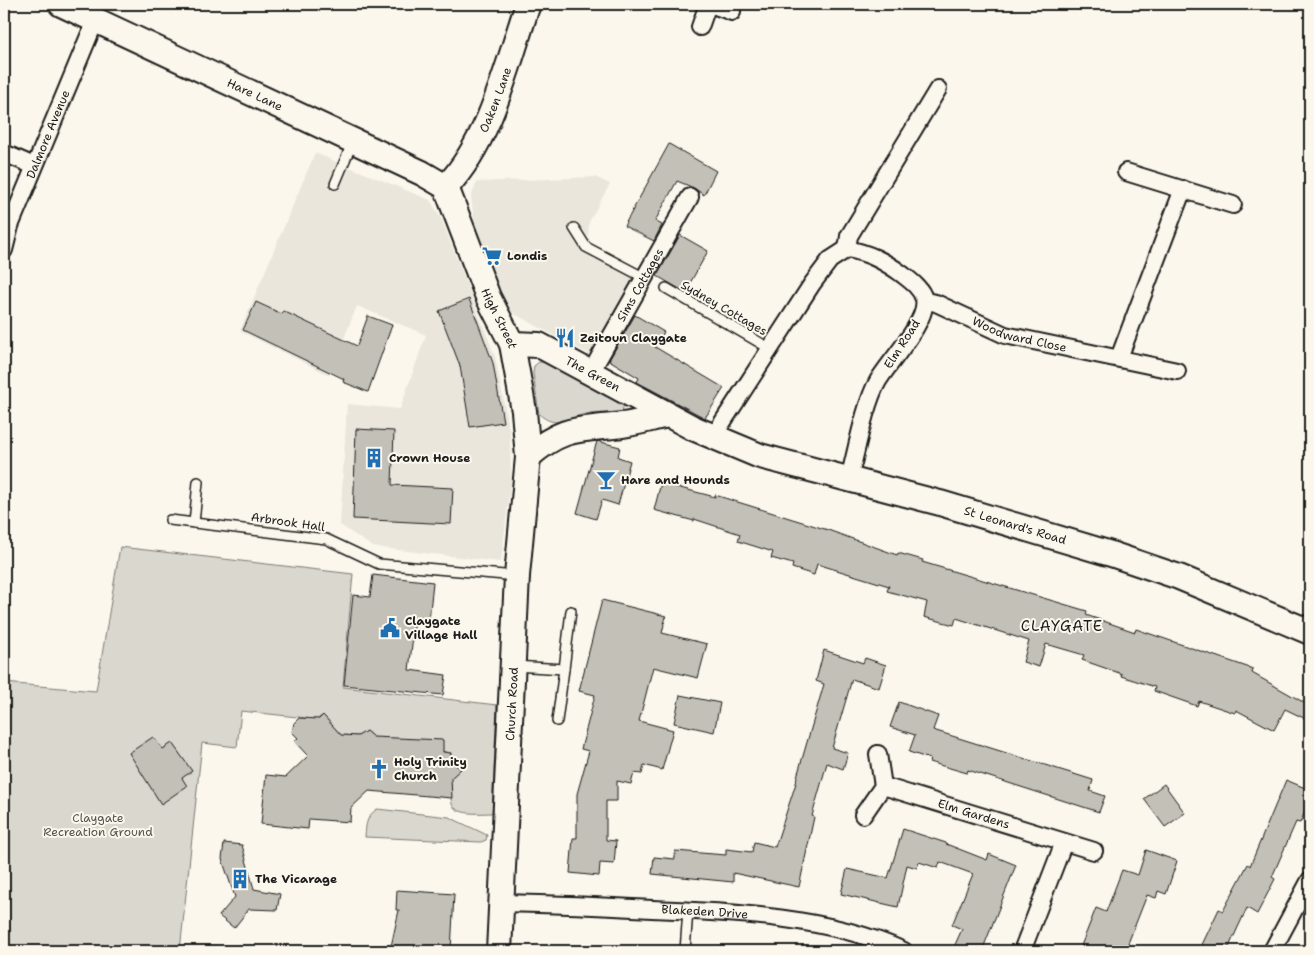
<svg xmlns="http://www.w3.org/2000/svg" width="1314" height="955" viewBox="0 0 1314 955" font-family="'Shantell Sans',sans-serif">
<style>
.built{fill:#eae6dc}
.green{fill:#dad7ce;stroke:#7b7a75}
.building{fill:#c3c0b8;stroke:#1c1c1c}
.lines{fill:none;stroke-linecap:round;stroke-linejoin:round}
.lane-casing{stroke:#1c1c1c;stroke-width:12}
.street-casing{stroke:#1c1c1c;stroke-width:20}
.secondary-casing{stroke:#1c1c1c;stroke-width:28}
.lane{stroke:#fbf7ec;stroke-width:9}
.street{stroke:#fbf7ec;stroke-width:16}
.secondary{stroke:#fbf7ec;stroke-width:24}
.labels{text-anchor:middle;stroke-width:4;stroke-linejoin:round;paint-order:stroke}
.street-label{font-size:12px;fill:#1c1c1c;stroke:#fbf7ec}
.poi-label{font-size:12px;font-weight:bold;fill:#1c1c1c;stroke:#fbf7ec;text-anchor:start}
.park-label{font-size:12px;fill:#555451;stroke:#fbf7ec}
.quarter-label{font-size:15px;letter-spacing:1px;fill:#1c1c1c;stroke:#fbf7ec}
</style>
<rect width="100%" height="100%" fill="#fbf7ec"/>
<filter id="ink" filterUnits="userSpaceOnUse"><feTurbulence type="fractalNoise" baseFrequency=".02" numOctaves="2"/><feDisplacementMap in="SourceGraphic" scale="10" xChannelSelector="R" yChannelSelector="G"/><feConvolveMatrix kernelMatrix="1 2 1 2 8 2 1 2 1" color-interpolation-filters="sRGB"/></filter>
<g filter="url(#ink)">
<!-- built -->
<g class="built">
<polygon points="315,153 430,200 441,218 495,356 510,433 511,480 501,562 373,547 340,525 347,404 400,409 426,335 357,306 329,375 240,331"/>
<polygon points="595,177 610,184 589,222 588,241 645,272 596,358 511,312 488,266 475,228 471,197 477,182"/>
</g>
<!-- green -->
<g class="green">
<path d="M539,362h9l76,41 -2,10c-11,0 -24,0 -35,1 -21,3 -30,16 -48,0l-6,-41 1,-7z"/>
<path d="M120,547l233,27 -10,113 154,18 -5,108c-10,0 -36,3 -40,-9 -2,-6 -1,-15 -1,-20l-6,-2v-5h7l5,-5v-6l-7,-4 1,-9 -78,-16 -7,-6 -8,5 -17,-1 -15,-17 -5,-2 -8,8 -6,-6 -66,-7 -4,36 -35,-4 -22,208h-176v-268l92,8z"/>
<path d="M377,809l72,8 38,18 -1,5 -5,2 -116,-5c1,-13 1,-20 12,-28z"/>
</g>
<!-- building -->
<g class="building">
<polygon points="669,144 716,171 704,195 694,188 677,181 655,221 662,225 654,241 624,226"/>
<polygon points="680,235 708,251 685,292 657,276"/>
<polygon points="469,299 493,363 503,422 470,427 460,366 439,311"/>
<polygon points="256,302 282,314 283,311 357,346 368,316 392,325 368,392 343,382 344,379 243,330"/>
<polygon points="635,315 664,332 655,347 724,388 705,418 637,382 639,378 609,360"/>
<polygon points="356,429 394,431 392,485 453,488 451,524 353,519"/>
<polygon points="597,441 620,447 618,457 630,461 618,505 602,500 596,519 577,513"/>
<polygon points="661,483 715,497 715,495 828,530 897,555 898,553 923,560 922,562 1087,611 1086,615 1135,632 1136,629 1253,669 1252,673 1310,706 1310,721 1285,709 1274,730 1236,710 1235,713 1199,701 1197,706 1154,691 1155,687 1121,676 1122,674 1082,660 1084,655 1046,644 1039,667 1023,662 1029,641 956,618 954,625 924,617 927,602 887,591 889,586 817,564 814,575 792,568 793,564 771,558 773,552 738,541 740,534 694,519 694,521 654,510"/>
<polygon points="373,575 433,582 429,621 415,619 409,670 446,675 443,695 344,685 353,595 370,597"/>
<polygon points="602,600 666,616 662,633 707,644 698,678 653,667 639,721 673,730 662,770 644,765 642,774 634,773 631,784 617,781 617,801 606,801 606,840 616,841 614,864 600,863 599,876 570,873 573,838 577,838 577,794 589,751 581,749 595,695 579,691"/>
<polygon points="824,650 863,663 865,658 886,665 879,688 852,679 832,748 848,753 843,769 827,763 812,816 814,817 799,887 733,873 733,882 652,874 654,857 675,859 675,851 726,855 726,849 752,852 754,842 775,847 797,780 796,780 824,684 816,681"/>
<polygon points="680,695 720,703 714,732 674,723"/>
<polygon points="899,702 938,716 933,730 1093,780 1090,791 1105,796 1099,812 968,770 967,773 929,762 930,759 909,752 915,735 890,727"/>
<polygon points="323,715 341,735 358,736 366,731 373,737 443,740 443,752 451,753 450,761 461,769 451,778 452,798 369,791 351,808 350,822 309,819 308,829 261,824 266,775 286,777 308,756 294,741 298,738 292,732 294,723 299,718 319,719"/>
<polygon points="153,737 163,749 172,743 192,771 182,778 187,786 161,804 129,753"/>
<polygon points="1286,780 1310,790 1310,801 1300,823 1296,822 1272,877 1275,879 1257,914 1247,908 1227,951 1199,951 1219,909 1223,911 1248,864 1250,866"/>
<polygon points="1164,784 1185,813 1165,827 1144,799"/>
<polygon points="903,829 946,843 946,844 987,860 989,854 1016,865 982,951 963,951 954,947 962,929 952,925 973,874 940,862 938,868 919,862 917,868 907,865 898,907 841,894 847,869 888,878"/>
<polygon points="224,843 242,845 254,889 280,894 277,910 249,909 234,928 219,916 235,897 222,859"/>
<polygon points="1146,850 1177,861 1166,894 1158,891 1156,898 1147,895 1125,951 1079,951 1096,908 1106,912 1122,870 1138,875"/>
<polygon points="397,890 454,894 451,951 390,951 399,910 396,910"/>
</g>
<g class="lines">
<defs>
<g id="lane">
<polyline points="335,184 353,141"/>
<polyline points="574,228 586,247 645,278"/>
<polyline points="666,288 769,348"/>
<polyline points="170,520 326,539 379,564 517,576"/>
<polyline points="194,523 198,482"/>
<polyline points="514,666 564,669 571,611"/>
<polyline points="557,721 564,669"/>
<polyline points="685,951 688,910"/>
</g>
<g id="street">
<polyline points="710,4 732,12"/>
<polyline points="700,27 708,4"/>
<polyline points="4,153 34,166"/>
<polyline points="1126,172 1233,205"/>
<polyline points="847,249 849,236 938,89"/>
<path id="s1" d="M4,250l6,-24 86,-207"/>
<path id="s2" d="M925,301l11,2 69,32 172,36"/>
<polyline points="1119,358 1183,189"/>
<path id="s3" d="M591,372l99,-175"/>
<path d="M713,437l99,-153 18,-24 17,-11c22,4 37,12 55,25 9,7 19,14 22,25 5,21 -35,63 -46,82 -13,22 -22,72 -29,98"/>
<path id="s4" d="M883,786l211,65"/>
<polyline points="863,815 883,786 878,754"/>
<path id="s5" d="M500,903c51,1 101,3 152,6 80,3 179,8 252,42"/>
<polyline points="1022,951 1064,842"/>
<polyline points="1272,951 1310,880"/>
</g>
<g id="secondary">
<path id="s6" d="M61,4l361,169 24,14"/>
<path id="s7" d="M446,187l42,110 24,47 12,67 4,46 -11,119 -18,375"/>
<path id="s8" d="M446,187c45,-48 61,-121 82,-183"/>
<path id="s9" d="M512,344l27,1 154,83 67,28 180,47 171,51 68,23 131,55"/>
<path d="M528,457c34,-31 52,-27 94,-32 16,-2 31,-7 46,-10"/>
</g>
</defs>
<!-- lane casing -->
<use href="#lane" class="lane-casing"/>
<!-- street casing -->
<use href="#street" class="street-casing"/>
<!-- secondary casing -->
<use href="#secondary" class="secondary-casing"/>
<!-- lane -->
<use href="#lane" class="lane"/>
<!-- street -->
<use href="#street" class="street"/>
<!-- secondary -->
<use href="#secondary" class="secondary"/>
</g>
</g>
<!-- icons -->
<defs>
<symbol id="supermarket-bare" viewBox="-9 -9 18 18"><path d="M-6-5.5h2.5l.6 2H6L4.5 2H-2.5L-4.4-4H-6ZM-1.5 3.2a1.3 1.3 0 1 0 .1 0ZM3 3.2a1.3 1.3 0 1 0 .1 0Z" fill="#1f6fb2" stroke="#fbf7ec" stroke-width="2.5" paint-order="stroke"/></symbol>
<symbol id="restaurant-bare" viewBox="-9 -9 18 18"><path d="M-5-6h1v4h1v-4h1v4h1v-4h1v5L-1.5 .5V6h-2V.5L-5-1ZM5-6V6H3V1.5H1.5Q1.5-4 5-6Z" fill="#1f6fb2" stroke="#fbf7ec" stroke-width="2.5" paint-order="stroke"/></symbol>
<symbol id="building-bare" viewBox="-9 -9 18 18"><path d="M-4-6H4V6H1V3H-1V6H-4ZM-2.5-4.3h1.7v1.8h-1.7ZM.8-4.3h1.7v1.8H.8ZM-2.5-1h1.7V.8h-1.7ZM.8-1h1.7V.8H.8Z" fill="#1f6fb2" stroke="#fbf7ec" stroke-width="2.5" paint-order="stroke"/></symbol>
<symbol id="bar-bare" viewBox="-9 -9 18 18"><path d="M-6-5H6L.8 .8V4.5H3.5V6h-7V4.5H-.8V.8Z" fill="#1f6fb2" stroke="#fbf7ec" stroke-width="2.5" paint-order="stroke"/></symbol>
<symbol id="civic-bare" viewBox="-9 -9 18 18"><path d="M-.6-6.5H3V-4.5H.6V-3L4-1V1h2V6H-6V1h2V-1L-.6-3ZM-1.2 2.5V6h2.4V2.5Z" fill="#1f6fb2" stroke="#fbf7ec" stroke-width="2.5" paint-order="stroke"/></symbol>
<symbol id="church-bare" viewBox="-9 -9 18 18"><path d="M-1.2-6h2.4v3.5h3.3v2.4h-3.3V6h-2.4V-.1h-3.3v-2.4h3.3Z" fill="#1f6fb2" stroke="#fbf7ec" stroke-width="2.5" paint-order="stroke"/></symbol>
</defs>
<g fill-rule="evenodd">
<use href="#supermarket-bare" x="478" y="242" width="28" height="28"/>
<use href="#restaurant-bare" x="551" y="324" width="28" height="28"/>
<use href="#building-bare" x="360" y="444" width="28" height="28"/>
<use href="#bar-bare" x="592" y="466" width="28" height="28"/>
<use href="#civic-bare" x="376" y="614" width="28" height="28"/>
<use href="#church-bare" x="365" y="755" width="28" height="28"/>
<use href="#building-bare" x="226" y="865" width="28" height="28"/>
</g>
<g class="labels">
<!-- street labels -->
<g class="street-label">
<text dy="4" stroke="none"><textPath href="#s6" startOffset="214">Hare Lane</textPath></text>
<text dy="4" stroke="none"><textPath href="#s8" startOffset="101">Oaken Lane</textPath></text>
<text dy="4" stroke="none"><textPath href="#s1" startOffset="124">Dalmore Avenue</textPath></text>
<text dy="4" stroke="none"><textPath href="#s3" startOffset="100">Sims Cottages</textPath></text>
<text transform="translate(724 308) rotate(30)" y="4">Sydney Cottages</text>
<text dy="4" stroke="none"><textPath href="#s7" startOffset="142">High Street</textPath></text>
<text dy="4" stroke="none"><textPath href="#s2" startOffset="101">Woodward Close</textPath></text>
<text transform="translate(902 344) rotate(-57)" y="4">Elm Road</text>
<text dy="4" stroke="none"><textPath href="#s9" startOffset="88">The Green</textPath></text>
<text transform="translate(288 522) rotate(8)" y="4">Arbrook Hall</text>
<text dy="4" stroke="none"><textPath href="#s9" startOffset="539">St Leonard's Road</textPath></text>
<text transform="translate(512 704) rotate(-87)" y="4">Church Road</text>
<text dy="4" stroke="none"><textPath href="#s4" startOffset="95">Elm Gardens</textPath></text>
<text dy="4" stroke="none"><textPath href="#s5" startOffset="205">Blakeden Drive</textPath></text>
</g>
<!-- poi labels -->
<g class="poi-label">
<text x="507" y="260">Londis</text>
<text x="580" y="342">Zeitoun Claygate</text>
<text x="389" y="462">Crown House</text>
<text x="621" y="484">Hare and Hounds</text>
<text x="405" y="625">Claygate<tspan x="405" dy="14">Village Hall</tspan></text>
<text x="394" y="766">Holy Trinity<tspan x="394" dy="14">Church</tspan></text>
<text x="255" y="883">The Vicarage</text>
</g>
<!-- park labels -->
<g class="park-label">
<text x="98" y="822">Claygate<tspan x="98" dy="14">Recreation Ground</tspan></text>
</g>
<!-- quarter labels -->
<g class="quarter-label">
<text x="1062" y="631">CLAYGATE</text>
</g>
</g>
<!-- margin -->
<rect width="1314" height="955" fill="none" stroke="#fbf7ec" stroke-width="20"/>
<rect x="10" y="10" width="1294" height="935" fill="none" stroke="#1c1c1c" stroke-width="2" filter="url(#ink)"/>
</svg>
